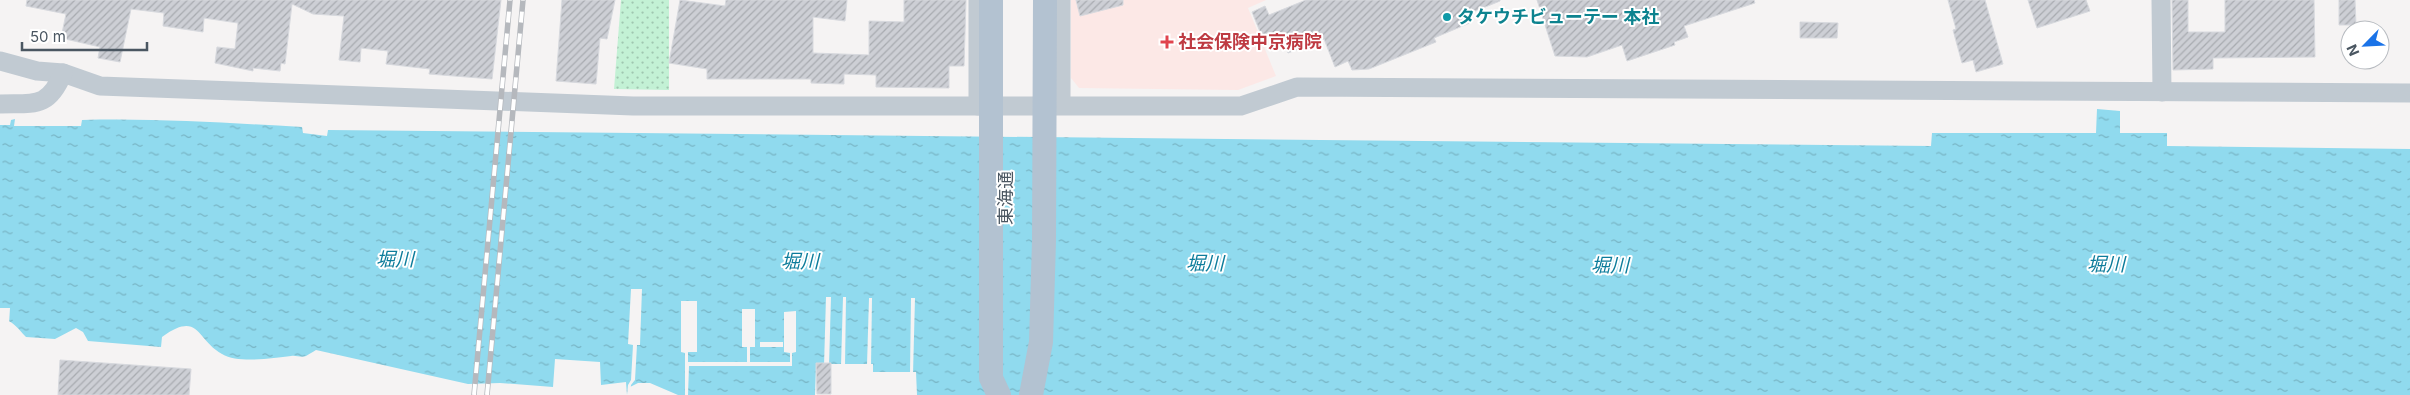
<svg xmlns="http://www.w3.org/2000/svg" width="2410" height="395" viewBox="0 0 2410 395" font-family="Inter,'Noto Sans JP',sans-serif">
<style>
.medical{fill:#fce8e6}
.park{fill:url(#park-dots)}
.water{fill:url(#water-ripples)}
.pier{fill:#f5f3f3}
.building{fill:url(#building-hatch);stroke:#d7d9de}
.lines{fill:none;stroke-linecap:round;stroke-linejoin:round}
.minor{stroke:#c1cad2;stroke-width:19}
.rail-casing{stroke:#b5b8bd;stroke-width:5.5}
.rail{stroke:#fff;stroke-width:4;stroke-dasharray:11;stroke-linecap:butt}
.major-bridge{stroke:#b3c2d1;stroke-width:24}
.culture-dot{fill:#0f9aa8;stroke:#fff;stroke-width:2}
.health-dot{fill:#e0444e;stroke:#fff;stroke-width:2}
.labels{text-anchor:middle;stroke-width:4;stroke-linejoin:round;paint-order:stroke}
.culture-label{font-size:18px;font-weight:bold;fill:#0d838f;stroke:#fff;text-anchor:start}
.health-label{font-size:18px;font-weight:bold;fill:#be3a42;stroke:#fff;text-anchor:start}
.street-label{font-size:18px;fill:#4a5661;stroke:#fff}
.water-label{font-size:19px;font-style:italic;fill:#0c7c9b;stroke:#fff}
</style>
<defs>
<pattern id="park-dots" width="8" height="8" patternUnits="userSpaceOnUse" patternTransform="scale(1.25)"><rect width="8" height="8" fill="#c3f1d5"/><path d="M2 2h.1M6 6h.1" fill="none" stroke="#a0c6b0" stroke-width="1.8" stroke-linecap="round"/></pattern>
<pattern id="water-ripples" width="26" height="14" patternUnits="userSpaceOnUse" patternTransform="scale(1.25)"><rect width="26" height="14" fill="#90daee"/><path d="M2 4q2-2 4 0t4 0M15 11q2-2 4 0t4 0" fill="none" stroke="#78b4c4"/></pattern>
<pattern id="building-hatch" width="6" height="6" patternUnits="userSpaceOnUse" patternTransform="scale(1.25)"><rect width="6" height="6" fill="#cdcfd5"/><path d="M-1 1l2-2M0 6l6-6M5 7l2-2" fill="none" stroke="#a8abb0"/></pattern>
</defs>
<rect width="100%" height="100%" fill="#f5f3f3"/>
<!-- medical -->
<polygon class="medical" points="1071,0 1266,0 1248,8 1276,76 1238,90 1079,88 1071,78"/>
<!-- park -->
<polygon class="park" points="621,0 669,0 669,90 614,89"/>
<!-- water -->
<path class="water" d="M2097,109l23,2v22h47v13l243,3v246h-1493l-1,-23h-43v-8h-57l-1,31h-137l-28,-12h-12l-8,4v8h-3l-1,-13 -25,3 -1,-23 -45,-3 -2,28 -53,-4 -32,1 -152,-34c-3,2 -7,4 -10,6 -5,2 -10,-1 -15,0 -19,2 -52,8 -69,-2 -26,-14 -22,-44 -60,-17l-1,10 -73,-6 -5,-9 -7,-4 -21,11 -29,-2c-8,-8 -14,-18 -26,-18v-194h10l1,-5 4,-1 -1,7h67l1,-6c74,-2 147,3 220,7l1,6 24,3 1,-6 1603,16 1,-13h164z"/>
<!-- pier -->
<g class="pier">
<polygon points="631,289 642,289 640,345 637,345 635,380 631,385 630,395 627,395 628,385 631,380 633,345 628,344"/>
<polygon points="826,297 831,297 829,366 824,366"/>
<polygon points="843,297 846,297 845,366 841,366"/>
<polygon points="869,298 872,298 871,366 867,365"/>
<polygon points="911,298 915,298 913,374 910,374"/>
<polygon points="681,301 697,301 697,352 688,352 688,362 747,362 747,347 742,347 742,309 755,309 755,347 750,347 750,362 790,362 790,353 784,352 784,312 796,311 796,352 792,353 792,366 689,366 688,395 685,395 685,353 681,352"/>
<polygon points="0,308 10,308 9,324 0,322"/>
<rect x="760" y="342" width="23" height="5"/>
</g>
<!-- building -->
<g class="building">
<polygon points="27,0 501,0 492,79 429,74 430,69 386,64 388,51 361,48 360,62 339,60 344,16 313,14 292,4 285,64 281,63 280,71 253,68 253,71 215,63 217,47 235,49 238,23 204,18 203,32 163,26 164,13 131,9 120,62 98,58 100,47 61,38 66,14 26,6"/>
<polygon points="562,0 615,0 607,39 600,38 596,84 556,81"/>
<polygon points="680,0 725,6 726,0 847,0 845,21 813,17 813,53 869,55 869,21 904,22 904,0 966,0 964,66 949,66 949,88 876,87 876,75 844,74 844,84 811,83 811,79 707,79 707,69 669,63"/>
<polygon points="1076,0 1123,0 1123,5 1080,16"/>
<polygon points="1306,0 1500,0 1500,1 1468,14 1472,22 1434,38 1436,42 1369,69 1352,70 1348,61 1335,67 1324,39 1288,53 1280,32 1263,39 1252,12 1265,6 1269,15"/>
<polygon points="1537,0 1754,0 1755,3 1684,26 1688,37 1674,42 1675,45 1627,61 1622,45 1587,57 1555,56"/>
<polygon points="1948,0 1985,0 2003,64 1976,72 1973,60 1962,63 1953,30 1956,29"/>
<polygon points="2028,0 2086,0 2090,11 2037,28"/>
<polygon points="2172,0 2188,0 2188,32 2225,32 2225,0 2314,0 2315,57 2213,58 2213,69 2173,70"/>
<polygon points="2339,0 2355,0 2356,25 2339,25"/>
<polygon points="1800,22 1838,23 1837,38 1800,38"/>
<polygon points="60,360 191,369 189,395 58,395"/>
<polygon points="816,363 831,363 831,394 817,394"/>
</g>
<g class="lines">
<!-- minor -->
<g class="minor">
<polyline points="978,0 978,106"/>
<polyline points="1061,0 1061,105"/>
<polyline points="2161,0 2162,92"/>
<polyline points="0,61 37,71 63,73 100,86 633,106 1241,106 1297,87 2410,93"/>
<path d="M0,104c34,-1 48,5 63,-31"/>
</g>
<defs>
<g id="rail">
<polyline points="474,395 510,0"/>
<polyline points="487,395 523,0"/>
</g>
</defs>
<!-- rail casing -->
<use href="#rail" class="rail-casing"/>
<!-- rail -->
<use href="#rail" class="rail"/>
<!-- major-bridge -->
<g class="major-bridge">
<polyline points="991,0 991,378 999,395"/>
<polyline points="1031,395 1041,342 1044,241 1045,0"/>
</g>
</g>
<!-- markers -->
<circle class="culture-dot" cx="1447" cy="17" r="5"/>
<path class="health-dot" d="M1164.5 34.5h5v5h5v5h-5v5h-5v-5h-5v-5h5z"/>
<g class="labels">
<!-- culture labels -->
<g class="culture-label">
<text x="1457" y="23">タケウチビューテー 本社</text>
</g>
<!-- health labels -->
<g class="health-label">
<text x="1178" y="48">社会保険中京病院</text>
</g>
<!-- street labels -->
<g class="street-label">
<text transform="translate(1006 198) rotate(-90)" y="6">東海通</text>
</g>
<!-- water labels -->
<g class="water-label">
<text x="395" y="266">堀川</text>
<text x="800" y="268">堀川</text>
<text x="1205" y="270">堀川</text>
<text x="2106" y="271">堀川</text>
<text x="1610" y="272">堀川</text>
</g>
</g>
<!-- north arrow -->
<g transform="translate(2365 45) rotate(246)"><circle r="24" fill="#ffffff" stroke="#b7bbc0"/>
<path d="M0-4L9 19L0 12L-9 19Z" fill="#1a73e8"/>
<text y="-8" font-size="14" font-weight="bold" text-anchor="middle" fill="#4a5661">N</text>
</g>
<!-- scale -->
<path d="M22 42v8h125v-8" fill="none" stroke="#4a5661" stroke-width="2.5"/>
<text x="30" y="42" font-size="15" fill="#4a5661" stroke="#ffffff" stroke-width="4" paint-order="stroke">50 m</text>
</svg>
